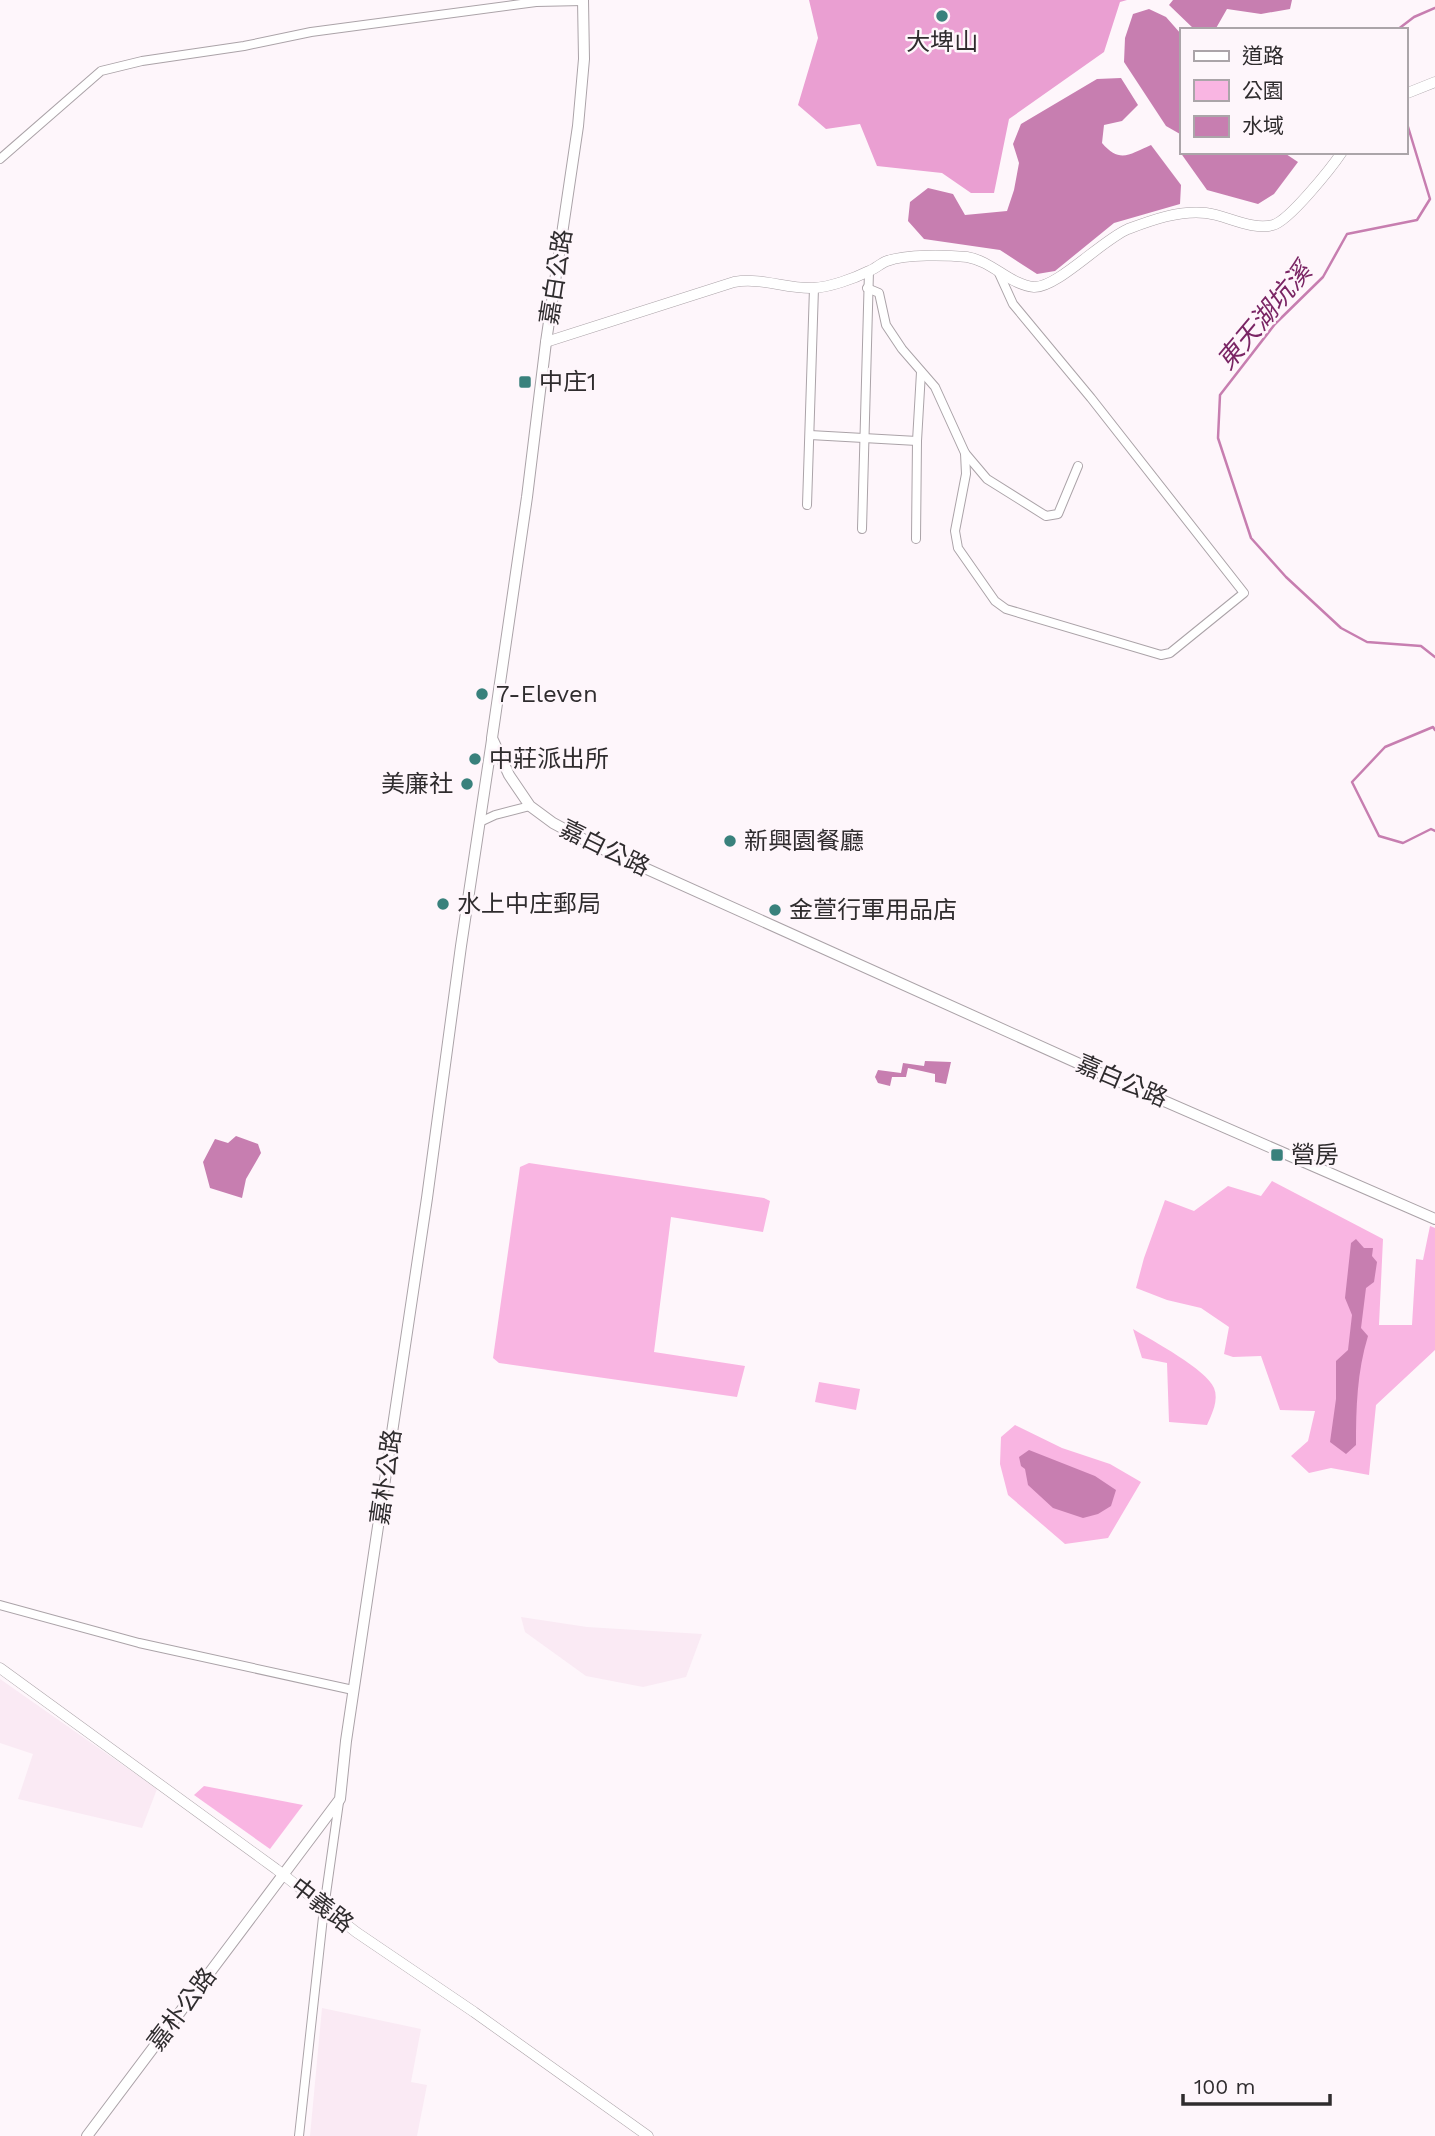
<svg xmlns="http://www.w3.org/2000/svg" width="1435" height="2136" viewBox="0 0 1435 2136" font-family="'Work Sans','Noto Sans TC',sans-serif">
<style>
.built{fill:#faeaf4}
.green{fill:#f9b5e2}
.forest{fill:#ea9fd2}
.water{fill:#c77eb0}
.lines{fill:none;stroke-linecap:round;stroke-linejoin:round}
.stream{stroke:#c77eb0;stroke-width:2.5}
.minor-casing{stroke:#aba3a8;stroke-width:10}
.tertiary-casing{stroke:#aba3a8;stroke-width:11}
.secondary-casing{stroke:#aba3a8;stroke-width:12}
.minor{stroke:#fff;stroke-width:8}
.tertiary{stroke:#fff;stroke-width:10}
.secondary{stroke:#fff;stroke-width:10}
.poi-dot{fill:#39817c;stroke:#fef6fb;stroke-width:2.5}
.labels{text-anchor:middle;stroke-width:5;stroke-linejoin:round;paint-order:stroke}
.poi-label{font-size:24px;fill:#2f2c2e;stroke:#fef6fb;text-anchor:start}
.street-label{font-size:24px;fill:#2f2c2e;stroke:#fef6fb}
.water-label{font-size:26px;font-style:italic;fill:#7a2564;stroke:#fef6fb}
</style>
<rect width="100%" height="100%" fill="#fef6fb"/>
<!-- built -->
<g class="built">
<polygon points="521,1617 587,1627 702,1634 686,1677 643,1687 586,1676 525,1632"/>
<polygon points="0,1679 157,1789 142,1828 18,1799 33,1754 0,1743"/>
<polygon points="322,2008 421,2029 411,2082 427,2085 417,2136 310,2136"/>
</g>
<!-- green -->
<g class="green">
<polygon points="529,1163 764,1198 770,1201 763,1232 671,1217 654,1352 745,1366 737,1397 499,1363 493,1358 520,1167"/>
<polygon points="1272,1181 1383,1239 1379,1325 1412,1325 1416,1259 1423,1260 1430,1226 1435,1228 1435,1350 1376,1405 1369,1475 1331,1468 1309,1473 1291,1456 1308,1441 1315,1411 1280,1410 1261,1356 1233,1357 1224,1354 1229,1327 1201,1308 1167,1300 1136,1288 1144,1258 1165,1200 1194,1211 1228,1186 1261,1196"/>
<path d="M1133,1329c20,12 73,40 81,59 5,12 -2,26 -7,37l-38,-3 -2,-59 -25,-5z"/>
<polygon points="819,1382 860,1389 856,1410 815,1402"/>
<polygon points="1015,1425 1062,1448 1110,1464 1141,1482 1108,1538 1065,1544 1008,1495 1000,1464 1001,1437"/>
<polygon points="204,1786 303,1805 270,1849 194,1795"/>
</g>
<!-- forest -->
<polygon class="forest" points="809,0 1127,0 1120,2 1104,52 1009,119 994,193 971,193 942,173 877,166 860,124 826,129 798,105 818,38"/>
<!-- water -->
<g class="water">
<polygon points="1173,0 1292,0 1290,9 1261,14 1227,9 1215,30 1195,30 1169,5"/>
<polygon points="1149,9 1166,17 1181,34 1181,152 1283,152 1298,162 1274,194 1258,204 1207,190 1180,152 1180,134 1166,126 1124,62 1125,38 1133,14"/>
<path d="M1121,78l17,27 -16,16 -18,4 -2,18c18,21 28,11 49,2l30,40 -1,19 -66,19 -59,48 -18,3 -37,-24 -76,-11 -16,-18 2,-19 18,-14 25,6 12,21 42,-4 7,-21 5,-27 -6,-19 8,-20 76,-45z"/>
<polygon points="925,1061 951,1062 946,1084 935,1082 935,1074 908,1068 906,1077 892,1077 890,1086 878,1083 875,1077 878,1070 901,1073 903,1063 924,1066"/>
<polygon points="236,1136 258,1144 261,1153 246,1179 242,1198 210,1188 203,1162 215,1139 228,1143"/>
<path d="M1356,1239l8,9h9l-1,8 5,6 -3,20 -8,6 -5,40 7,8c-11,36 -12,72 -12,109l-10,9 -16,-12 6,-43v-38l12,-11 4,-35 -7,-17 6,-55z"/>
<polygon points="1029,1450 1095,1476 1116,1490 1111,1506 1098,1514 1083,1518 1053,1508 1028,1485 1025,1469 1021,1466 1019,1457"/>
</g>
<g class="lines">
<!-- stream -->
<g class="stream">
<polyline points="1397,30 1414,17 1435,8"/>
<polyline points="1405,117 1430,199 1417,220 1347,234 1323,277 1275,324 1220,395 1218,438 1251,538 1286,577 1341,628 1367,642 1421,646 1435,657"/>
<polyline points="1435,730 1433,727 1385,747 1352,782 1379,836 1403,843 1431,829 1435,831"/>
</g>
<defs>
<g id="minor">
<polyline points="0,159 101,71 142,61 244,46 311,32 536,2 583,1"/>
<polyline points="867,288 879,293 886,325 902,349 935,387 965,453 987,479 1046,516 1058,514 1078,466"/>
<polyline points="810,435 917,441"/>
<polyline points="965,453 966,474 955,531 958,548 995,601 1006,609 1161,655 1170,653 1244,593 1091,398 1013,304 998,271"/>
<polyline points="807,505 814,288"/>
<polyline points="862,529 869,271"/>
<polyline points="916,539 917,441 921,372"/>
<polyline points="480,822 495,815 530,806"/>
<polyline points="0,1605 139,1643 353,1690"/>
<polyline points="299,2136 324,1908 339,1802"/>
</g>
<g id="tertiary">
<polyline points="1405,94 1435,82"/>
<path d="M546,342l188,-60c27,-5 52,7 79,6 17,-1 40,-9 56,-17 6,-2 12,-8 18,-10 20,-7 59,-6 80,-4 25,4 43,28 67,30 23,1 68,-47 94,-58 24,-9 51,-19 78,-16 20,2 46,18 67,12 16,-4 59,-58 69,-73"/>
<polyline points="0,1668 276,1869 356,1932 474,2012 648,2136"/>
</g>
<g id="secondary">
<polyline points="583,0 584,59 578,126 546,342 527,497 492,738 509,775 530,806 553,823 598,847 1093,1070 1435,1219"/>
<polyline points="87,2136 340,1799 346,1741 427,1198 461,946 492,740"/>
</g>
</defs>
<!-- minor casing -->
<use href="#minor" class="minor-casing"/>
<!-- tertiary casing -->
<use href="#tertiary" class="tertiary-casing"/>
<!-- secondary casing -->
<use href="#secondary" class="secondary-casing"/>
<!-- minor -->
<use href="#minor" class="minor"/>
<!-- tertiary -->
<use href="#tertiary" class="tertiary"/>
<!-- secondary -->
<use href="#secondary" class="secondary"/>
</g>
<!-- markers -->
<g class="poi-dot">
<circle cx="942" cy="16" r="7"/>
<rect x="518" y="375" width="14" height="14" rx="3.5"/>
<circle cx="482" cy="694" r="7"/>
<circle cx="475" cy="759" r="7"/>
<circle cx="467" cy="784" r="7"/>
<circle cx="730" cy="841" r="7"/>
<circle cx="443" cy="904" r="7"/>
<circle cx="775" cy="910" r="7"/>
<rect x="1270" y="1148" width="14" height="14" rx="3.5"/>
</g>
<g class="labels">
<!-- poi labels -->
<g class="poi-label">
<text x="942" y="50" text-anchor="middle">大埤山</text>
<text x="539" y="390">中庄1</text>
<text x="496" y="702">7-Eleven</text>
<text x="489" y="767">中莊派出所</text>
<text x="453" y="792" text-anchor="end">美廉社</text>
<text x="744" y="849">新興園餐廳</text>
<text x="457" y="912">水上中庄郵局</text>
<text x="789" y="918">金萱行軍用品店</text>
<text x="1291" y="1163">營房</text>
</g>
<!-- street labels -->
<g class="street-label">
<text transform="translate(556 277) rotate(-81)" y="8">嘉白公路</text>
<text transform="translate(605 848) rotate(26)" y="8">嘉白公路</text>
<text transform="translate(1122 1081) rotate(23)" y="8">嘉白公路</text>
<text transform="translate(386 1477) rotate(-82)" y="8">嘉朴公路</text>
<text transform="translate(322 1905) rotate(38)" y="8">中義路</text>
<text transform="translate(182 2009) rotate(-53)" y="8">嘉朴公路</text>
</g>
<!-- water labels -->
<g class="water-label">
<text transform="translate(1264 316) rotate(-50)" y="9">東天湖坑溪</text>
</g>
</g>
<!-- legend -->
<rect x="1180" y="28" width="228" height="126" fill="#fef6fb" stroke="#aba5a9" stroke-width="2"/>
<rect x="1194" y="51" width="35" height="10" fill="#ffffff" stroke="#aba5a9" stroke-width="2"/>
<text x="1242" y="63" font-size="21" fill="#2f2c2e">道路</text>
<rect x="1194" y="80" width="35" height="21" fill="#f9b5e2" stroke="#aba5a9" stroke-width="2"/>
<text x="1242" y="98" font-size="21" fill="#2f2c2e">公園</text>
<rect x="1194" y="116" width="35" height="21" fill="#c77eb0" stroke="#aba5a9" stroke-width="2"/>
<text x="1242" y="133" font-size="21" fill="#2f2c2e">水域</text>
<!-- scale -->
<path d="M1183 2094v10h147v-10" fill="none" stroke="#2f2c2e" stroke-width="3.5"/>
<text x="1194" y="2094" font-size="21" fill="#2f2c2e" stroke="#fef6fb" stroke-width="5" paint-order="stroke">100 m</text>
</svg>
